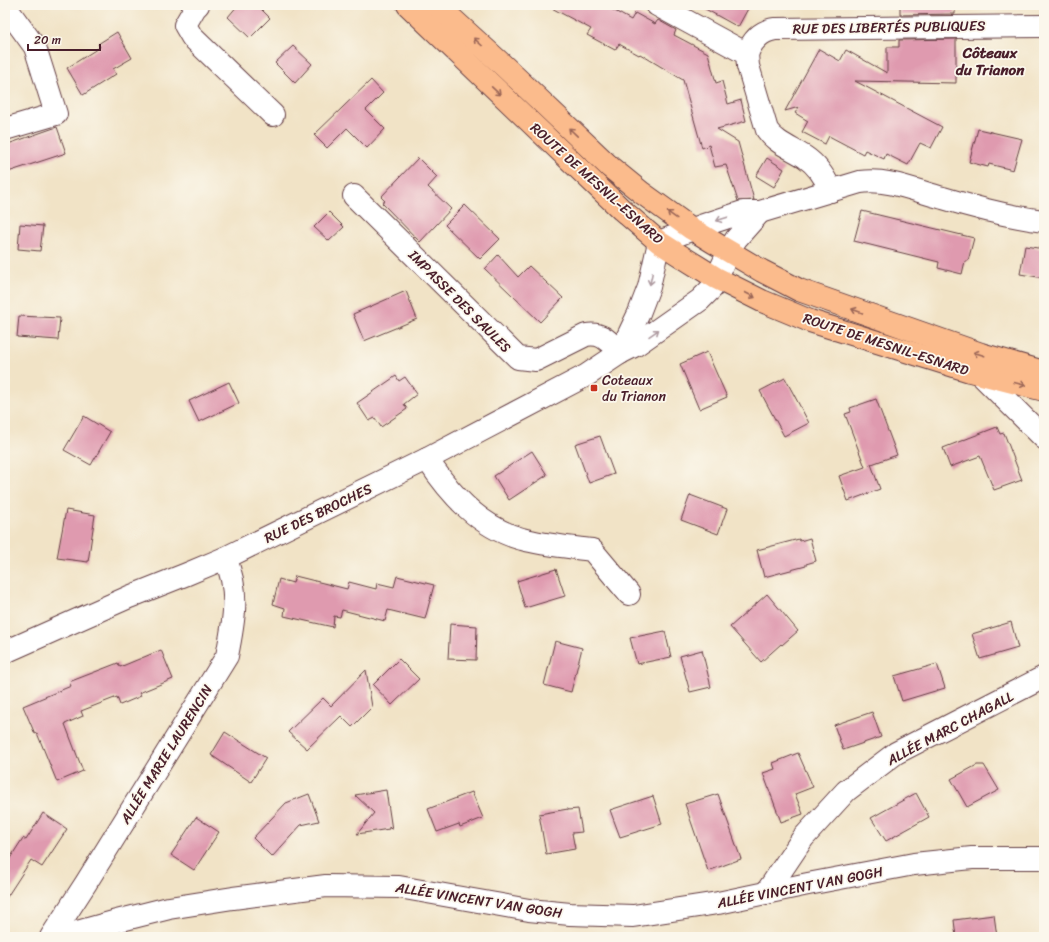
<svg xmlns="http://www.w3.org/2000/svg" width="1049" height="942" viewBox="0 0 1049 942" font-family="Sriracha,sans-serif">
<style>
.building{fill:#df9aaf}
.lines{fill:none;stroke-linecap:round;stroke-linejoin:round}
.minor-casing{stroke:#633c42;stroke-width:24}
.major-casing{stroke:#633c42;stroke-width:24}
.minor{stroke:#fff;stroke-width:22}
.major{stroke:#fbbb8c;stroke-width:22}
.oneway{stroke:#9a6557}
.oneway2{stroke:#ae9aa0}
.poi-dot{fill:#c8321e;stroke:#fbf7ec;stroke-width:1.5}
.labels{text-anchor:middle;stroke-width:3.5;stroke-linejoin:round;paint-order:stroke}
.street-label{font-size:14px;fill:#4a1f2b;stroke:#fbf7ec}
.poi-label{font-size:14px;fill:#4a1f2b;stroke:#fbf7ec;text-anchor:start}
.neighbourhood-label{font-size:15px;font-weight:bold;fill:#4a1f2b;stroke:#fbf7ec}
</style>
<rect width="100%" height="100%" fill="#fbf7ec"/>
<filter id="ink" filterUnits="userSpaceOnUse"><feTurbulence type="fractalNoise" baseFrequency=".025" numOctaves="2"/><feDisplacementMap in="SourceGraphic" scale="8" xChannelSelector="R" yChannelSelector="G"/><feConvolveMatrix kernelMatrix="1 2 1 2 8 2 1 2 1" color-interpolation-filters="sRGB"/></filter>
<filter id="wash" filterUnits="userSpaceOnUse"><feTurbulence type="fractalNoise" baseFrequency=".012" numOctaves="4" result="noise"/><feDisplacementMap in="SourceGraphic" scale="16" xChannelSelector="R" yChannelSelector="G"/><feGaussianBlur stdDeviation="0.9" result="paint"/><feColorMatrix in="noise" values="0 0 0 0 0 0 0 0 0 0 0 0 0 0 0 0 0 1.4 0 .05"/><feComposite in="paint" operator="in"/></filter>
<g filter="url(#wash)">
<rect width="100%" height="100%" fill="#f1e3c6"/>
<g id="blocks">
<!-- building -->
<g class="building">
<polygon points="238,5 257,5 270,18 250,38 228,17"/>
<polygon points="546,5 604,5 631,20 635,13 655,24 658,20 676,30 674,35 708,53 716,83 722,81 728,104 741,100 746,121 717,129 738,142 754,200 738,201 726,165 715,167 709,145 702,148 683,80 640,54 639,55 619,44 615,50 587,35 591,29"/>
<polygon points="698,5 750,5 738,27"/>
<polygon points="900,5 955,5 955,14 900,15"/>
<polygon points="117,32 132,58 113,69 116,74 83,95 67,68 100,47 98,44"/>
<polygon points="956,39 956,83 855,81 942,127 931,148 920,143 908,165 886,154 884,159 865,150 863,154 829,136 825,144 802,132 808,121 795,113 799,107 785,111 819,49 840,61 846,50 887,73 887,47 899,47 899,40"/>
<polygon points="293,46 312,64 295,83 275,63"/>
<polygon points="371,80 383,93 366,110 385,129 367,148 347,128 327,148 314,135"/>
<polygon points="57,127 66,153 5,173 5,145"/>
<polygon points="978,129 1022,139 1013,170 989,164 988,167 969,162"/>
<polygon points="418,158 437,177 428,187 451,209 420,242 382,203 385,201 381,197"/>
<polygon points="767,158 784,169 774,187 756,176"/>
<polygon points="465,205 500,239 480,259 445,225"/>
<polygon points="862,211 974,238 968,261 965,261 962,274 938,268 939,262 854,241"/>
<polygon points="329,212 344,227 329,241 314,227"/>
<polygon points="20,224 43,226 40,251 18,249"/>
<polygon points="1025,246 1044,249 1044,278 1020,274"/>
<polygon points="498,255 518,277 529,266 563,298 540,322 485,269"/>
<polygon points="406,291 417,319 364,341 353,314"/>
<polygon points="19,316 60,318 58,340 17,337"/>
<polygon points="707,352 727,397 699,409 680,364"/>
<polygon points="396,376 399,381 405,377 417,394 404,404 407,409 381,427 375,418 369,421 357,403"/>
<polygon points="785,378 809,423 784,436 760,391"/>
<polygon points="229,382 239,403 199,422 189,401"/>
<polygon points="876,399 897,455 869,465 871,464 880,489 848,501 839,476 865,467 845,414 851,412 850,408"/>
<polygon points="84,416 110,432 91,465 64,450"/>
<polygon points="997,427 1000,434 1004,433 1022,480 994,490 980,456 950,467 943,448"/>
<polygon points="600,436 614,474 589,483 575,444"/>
<polygon points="532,451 547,475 509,500 494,476"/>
<polygon points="690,495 727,509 718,534 681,520"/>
<polygon points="66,510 95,515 88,562 57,558"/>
<polygon points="810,538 816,561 806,564 806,566 764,577 757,550 799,539 800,541"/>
<polygon points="556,569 565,596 525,608 517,581"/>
<polygon points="295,576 347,589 349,582 376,589 377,583 394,587 397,576 434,585 425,619 388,610 385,621 342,610 340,617 334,616 333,627 284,616 285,608 273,604 279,579 293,583"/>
<polygon points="767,594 798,631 782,645 781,644 761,662 730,627"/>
<polygon points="1011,622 1018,648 980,659 972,634"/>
<polygon points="450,624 477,626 476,660 448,659"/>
<polygon points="665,631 671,657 637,664 630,638"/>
<polygon points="555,641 582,648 571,692 544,685"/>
<polygon points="161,650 173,679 139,693 141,696 120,705 117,697 81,711 83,716 65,724 83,771 57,782 37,733 35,734 23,706 71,686 69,682 118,663 120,667"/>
<polygon points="702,650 711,687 690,692 680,656"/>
<polygon points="399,659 419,679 392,705 373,685"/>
<polygon points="937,664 945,688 902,701 894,676"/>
<polygon points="366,670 372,707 352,727 341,716 307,749 288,732 323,698 331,706"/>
<polygon points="872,712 881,737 843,750 834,725"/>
<polygon points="225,732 266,758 251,782 211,755"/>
<polygon points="798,753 813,787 795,794 803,814 781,822 763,773 775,769 773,763"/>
<polygon points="977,765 984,765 999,790 967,807 951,779"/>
<polygon points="386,790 392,830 389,827 389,829 357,834 374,813 355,795"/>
<polygon points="472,792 483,818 460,827 459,824 437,832 428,809"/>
<polygon points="916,793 929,817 886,841 871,818"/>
<polygon points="309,794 319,821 301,825 272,857 253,838 286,803"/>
<polygon points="718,794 741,859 708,871 685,804"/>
<polygon points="653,796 662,824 620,837 610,810"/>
<polygon points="568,809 568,810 578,809 582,832 572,833 575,849 546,854 539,814"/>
<polygon points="43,813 67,829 42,867 31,860 5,900 5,866 23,838 26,840"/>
<polygon points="196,817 219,832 194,870 171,855"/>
<polygon points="994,915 997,937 956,937 954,920"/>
</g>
</g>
</g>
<g filter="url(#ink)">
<use href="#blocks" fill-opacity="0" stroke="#633c42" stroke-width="1"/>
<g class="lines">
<defs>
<g id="minor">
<polyline points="198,5 195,8 185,25 192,37 273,115"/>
<path d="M657,5l90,49 1,12 19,64c9,13 24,18 38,27 12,8 20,20 26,34"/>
<polyline points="5,6 35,47 56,114 5,129"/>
<path d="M747,54c5,-13 13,-23 28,-25l269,-3"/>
<path d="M354,196l164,162 18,2 50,-25c17,-3 23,7 34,18"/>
<path d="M620,353l19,-40 10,-26 10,-45 42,-16 42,-14h17l100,-30c28,-4 56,9 83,16 33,10 67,19 101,23"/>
<polyline points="980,374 1044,438"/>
<path d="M427,459c23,35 53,69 95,80 21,6 48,8 70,11l37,44"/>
<polyline points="5,652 129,597 187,574 225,558 427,459 587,375 620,353 636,345 700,300 712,288 729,251 736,239 760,212"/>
<polyline points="766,893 803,838 846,791 896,753 1044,677"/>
<path d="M51,937l35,-54 141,-227c7,-35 13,-65 -2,-98"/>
<polyline points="59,937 113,922 169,908 233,898 326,886 399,887 529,910 570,914 633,916 718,903 808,884 914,864 972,858 1044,858"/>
</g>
<g id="major">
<polyline points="408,5 622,210 659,242 684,258 716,278 762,301 810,321 970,371 1044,390"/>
<polyline points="437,5 505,67 610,167 642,193 692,229 713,242 762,271 799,290 981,354 1044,372"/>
</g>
</defs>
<!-- minor casing -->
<use href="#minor" class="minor-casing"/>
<!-- major casing -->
<use href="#major" class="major-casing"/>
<!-- minor -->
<use href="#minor" class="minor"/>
<!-- major -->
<use href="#major" class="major"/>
</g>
<!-- one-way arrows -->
<defs><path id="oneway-shaft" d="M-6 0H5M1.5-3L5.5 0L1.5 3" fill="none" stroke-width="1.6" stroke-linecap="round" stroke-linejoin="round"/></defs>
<g class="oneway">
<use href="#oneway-shaft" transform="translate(478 42) rotate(-138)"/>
<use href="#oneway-shaft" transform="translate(496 91) rotate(43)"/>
<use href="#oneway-shaft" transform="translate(573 132) rotate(-136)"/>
<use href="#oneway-shaft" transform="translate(672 215) rotate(-144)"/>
<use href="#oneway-shaft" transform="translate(750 295) rotate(27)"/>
<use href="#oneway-shaft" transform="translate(857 311) rotate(-160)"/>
<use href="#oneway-shaft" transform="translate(979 354) rotate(-162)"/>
<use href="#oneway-shaft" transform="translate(1020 384) rotate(14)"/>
</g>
<g class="oneway2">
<use href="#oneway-shaft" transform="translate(722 219) rotate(162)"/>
<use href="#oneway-shaft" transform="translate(651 279) rotate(102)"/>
<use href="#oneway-shaft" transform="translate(654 333) rotate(-35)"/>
</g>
</g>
<!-- markers -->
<rect class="poi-dot" x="590" y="384" width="8" height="8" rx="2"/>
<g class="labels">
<!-- street labels -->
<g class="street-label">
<text transform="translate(889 27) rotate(-1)" y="5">RUE DES LIBERTÉS PUBLIQUES</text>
<text transform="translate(597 183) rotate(42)" y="5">ROUTE DE MESNIL-ESNARD</text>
<text transform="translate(460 301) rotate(45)" y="5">IMPASSE DES SAULES</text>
<text transform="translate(886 344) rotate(18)" y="5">ROUTE DE MESNIL-ESNARD</text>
<text transform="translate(318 513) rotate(-26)" y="5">RUE DES BROCHES</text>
<text transform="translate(950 728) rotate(-28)" y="5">ALLÉE MARC CHAGALL</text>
<text transform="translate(166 754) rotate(-58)" y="5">ALLÉE MARIE LAURENCIN</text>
<text transform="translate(800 887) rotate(-11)" y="5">ALLÉE VINCENT VAN GOGH</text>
<text transform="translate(479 900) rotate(9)" y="5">ALLÉE VINCENT VAN GOGH</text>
</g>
<!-- poi labels -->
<g class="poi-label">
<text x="602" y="385">Coteaux<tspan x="602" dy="16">du Trianon</tspan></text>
</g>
<!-- neighbourhood labels -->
<g class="neighbourhood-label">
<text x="990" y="58">Côteaux<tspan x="990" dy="17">du Trianon</tspan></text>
</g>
</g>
<!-- margin -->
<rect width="1049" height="942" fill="none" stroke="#fbf7ec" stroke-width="20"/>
<!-- scale -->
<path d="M28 44v6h72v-6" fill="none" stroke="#4a1f2b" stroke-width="2"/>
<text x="34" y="44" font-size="12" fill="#4a1f2b" stroke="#fbf7ec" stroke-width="3" paint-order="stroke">20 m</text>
</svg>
